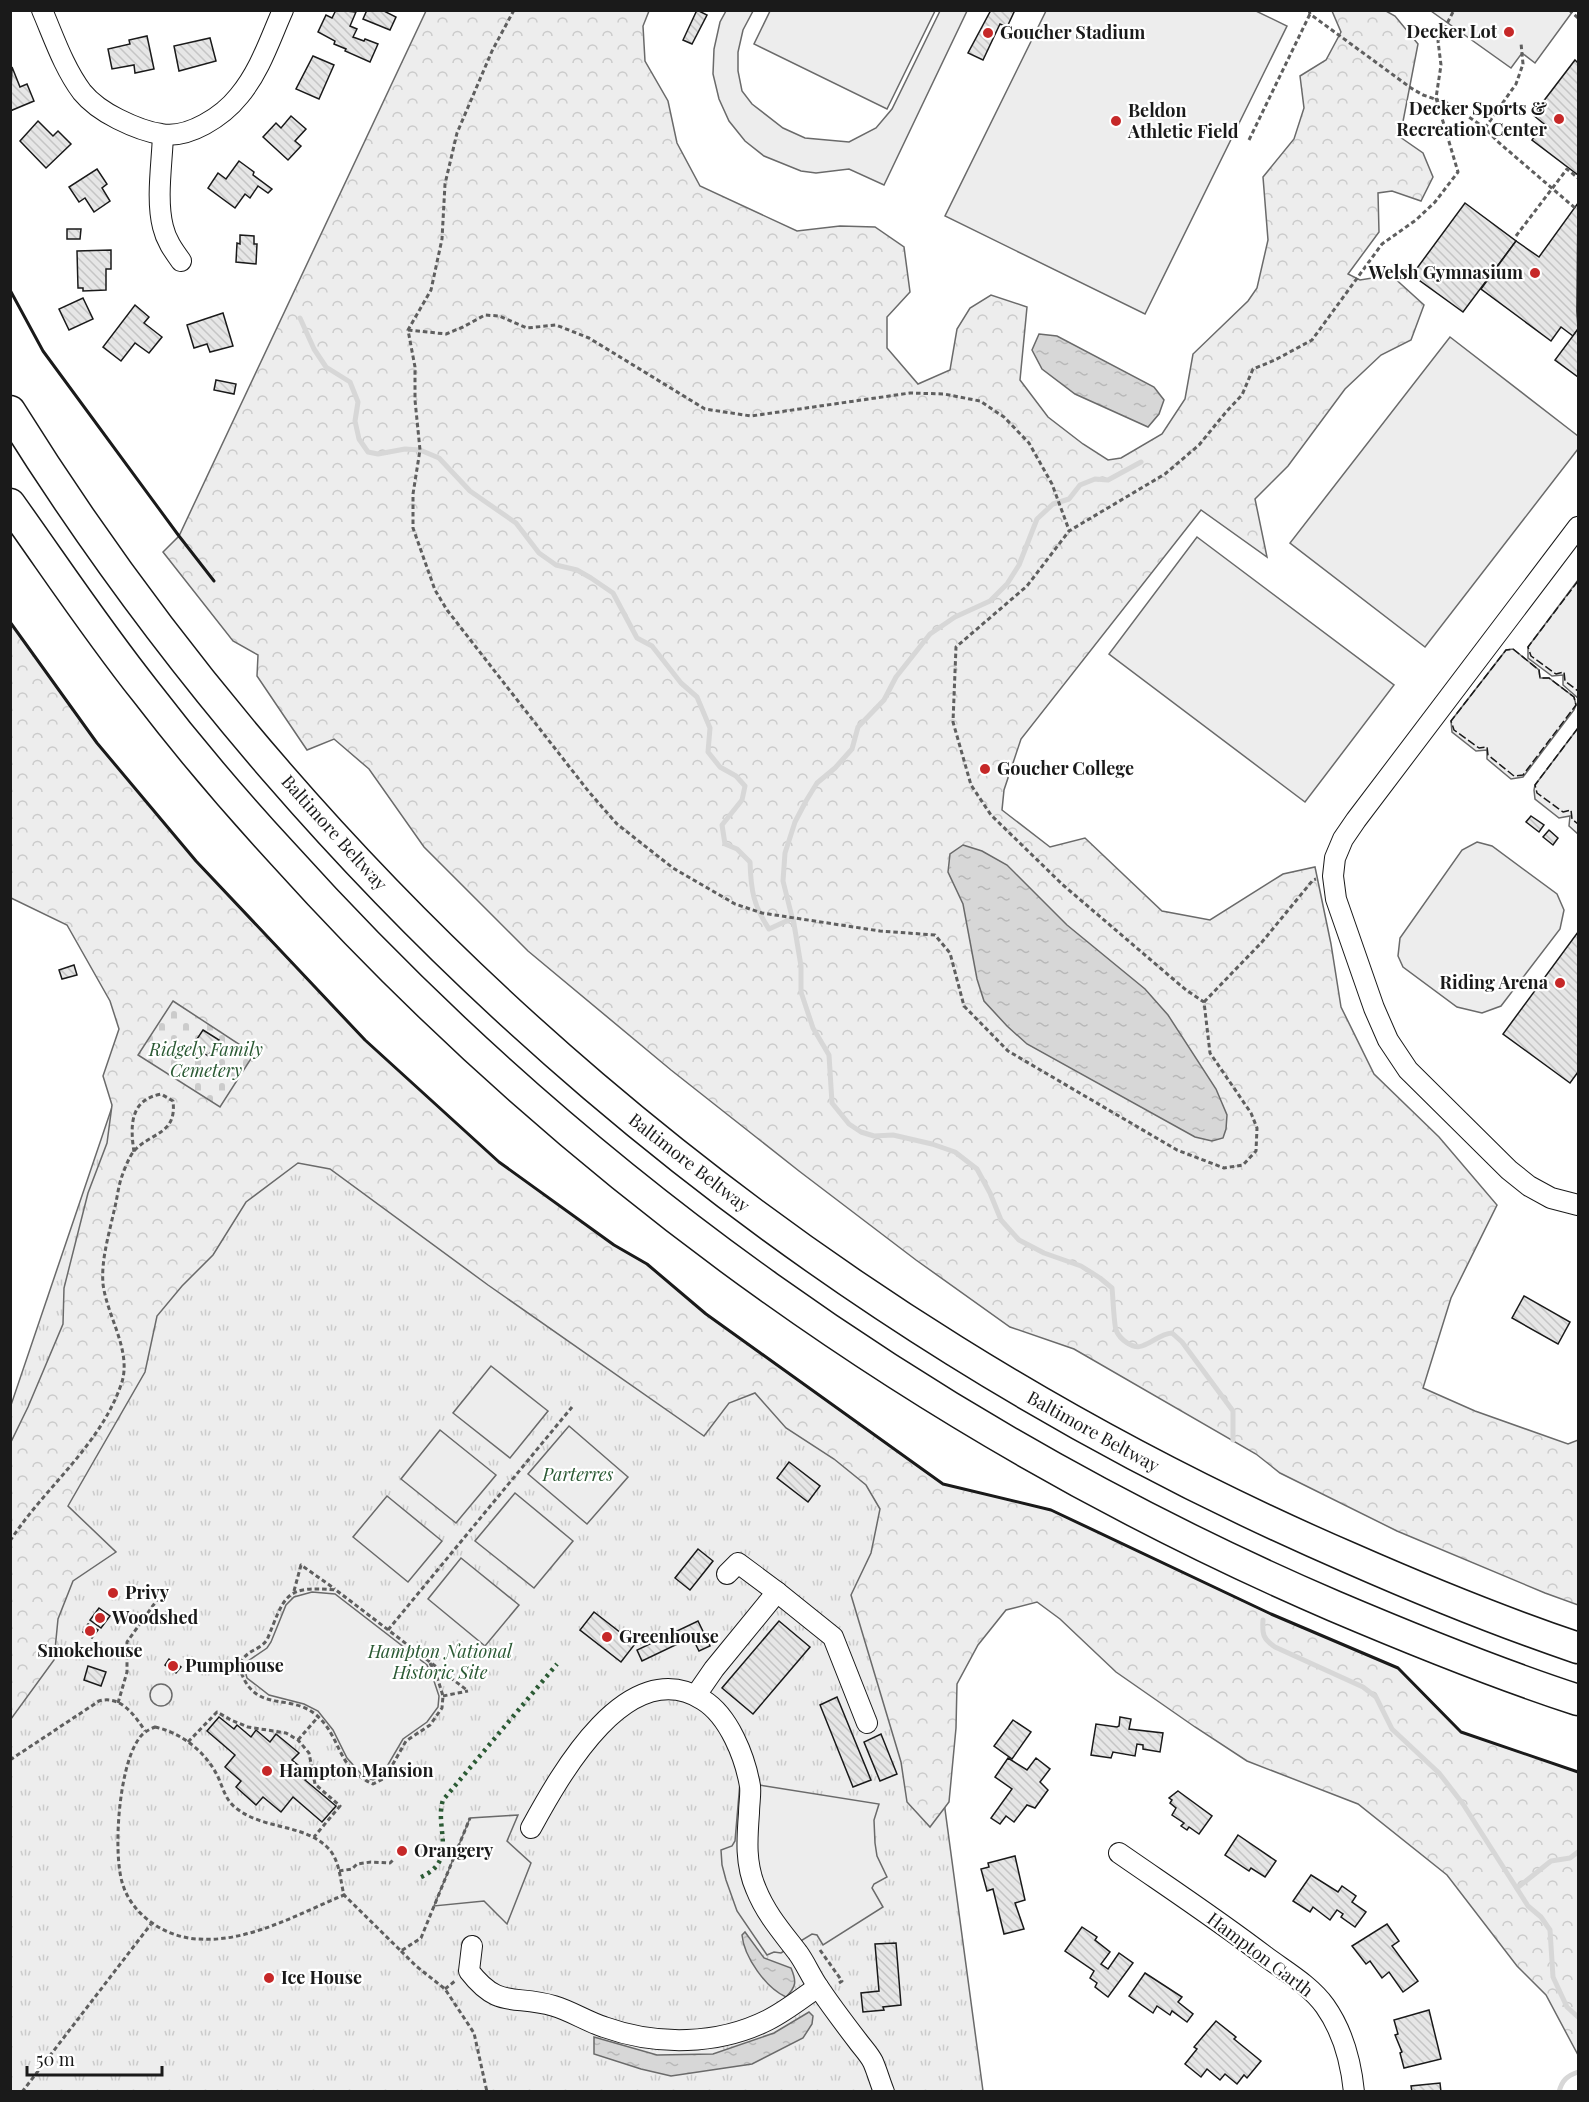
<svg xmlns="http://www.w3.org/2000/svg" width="1589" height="2102" viewBox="0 0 1589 2102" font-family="'Playfair Display',serif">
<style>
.grass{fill:url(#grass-tufts);stroke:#6a6a6a;stroke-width:1.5}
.forest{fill:url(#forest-crowns);stroke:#6a6a6a;stroke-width:1.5}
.cemetery{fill:url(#cemetery-stones);stroke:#6a6a6a;stroke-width:1.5}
.built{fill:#ededed;stroke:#6a6a6a;stroke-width:1.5}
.water{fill:url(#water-ripples);stroke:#6a6a6a;stroke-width:1.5}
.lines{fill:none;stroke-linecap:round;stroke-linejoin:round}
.stream{stroke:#d7d7d7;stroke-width:5}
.building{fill:url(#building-back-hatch);stroke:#1a1a1a;stroke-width:1.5}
.minor-casing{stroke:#1a1a1a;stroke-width:22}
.highway-casing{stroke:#1a1a1a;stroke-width:33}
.path{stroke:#5f5f5f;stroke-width:3;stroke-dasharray:4.5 3;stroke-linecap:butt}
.minor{stroke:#fff;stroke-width:20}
.highway{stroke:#fff;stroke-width:30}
.hedge{stroke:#2b5a34;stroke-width:4.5;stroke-dasharray:3 4.5;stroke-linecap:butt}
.fence{stroke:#1a1a1a;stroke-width:1.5;stroke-dasharray:8 3;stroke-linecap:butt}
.wall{stroke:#1a1a1a;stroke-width:3}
.poi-dot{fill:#c62828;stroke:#fff;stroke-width:2}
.labels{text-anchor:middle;stroke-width:4.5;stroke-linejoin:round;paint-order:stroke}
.poi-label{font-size:18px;font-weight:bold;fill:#1a1a1a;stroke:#fff;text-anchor:start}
.street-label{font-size:18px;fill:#1a1a1a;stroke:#fff}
.park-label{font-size:18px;font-style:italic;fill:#2b5a34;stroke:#fff}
</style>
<defs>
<pattern id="grass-tufts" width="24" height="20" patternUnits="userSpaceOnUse" patternTransform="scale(1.5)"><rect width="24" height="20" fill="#ededed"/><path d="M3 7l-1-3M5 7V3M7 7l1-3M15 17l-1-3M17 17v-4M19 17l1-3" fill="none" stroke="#cbcbcb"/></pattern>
<pattern id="forest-crowns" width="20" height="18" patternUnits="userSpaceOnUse" patternTransform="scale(1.5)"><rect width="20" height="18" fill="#ededed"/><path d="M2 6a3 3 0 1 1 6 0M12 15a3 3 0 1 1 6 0" fill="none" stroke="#cbcbcb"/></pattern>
<pattern id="cemetery-stones" width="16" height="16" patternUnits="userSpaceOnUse" patternTransform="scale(1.5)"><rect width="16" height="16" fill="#ededed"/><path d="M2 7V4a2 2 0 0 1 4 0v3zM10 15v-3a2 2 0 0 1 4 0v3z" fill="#cbcbcb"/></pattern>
<pattern id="water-ripples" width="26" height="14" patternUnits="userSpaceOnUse" patternTransform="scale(1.5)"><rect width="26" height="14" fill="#d7d7d7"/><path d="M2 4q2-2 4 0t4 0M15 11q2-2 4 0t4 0" fill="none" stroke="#b8b8b8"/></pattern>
<pattern id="building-back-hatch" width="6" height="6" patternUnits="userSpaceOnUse" patternTransform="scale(1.5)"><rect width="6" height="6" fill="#e6e6e6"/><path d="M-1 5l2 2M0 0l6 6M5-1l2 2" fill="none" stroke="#c5c5c5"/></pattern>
</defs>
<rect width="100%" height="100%" fill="#fff"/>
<!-- grass -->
<polygon class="grass" points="171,994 901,1483 983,2091 11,2092 11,1405 130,1054"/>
<!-- forest -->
<g class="forest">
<polygon points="426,11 649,11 643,26 645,61 668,101 677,143 700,186 797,231 840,226 875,227 904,247 910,292 887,317 887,348 918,384 950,370 957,329 970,308 991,295 1027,307 1020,380 1048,417 1083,444 1108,460 1121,458 1162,434 1185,399 1193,354 1248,301 1257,288 1268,240 1263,177 1294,139 1304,108 1300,76 1326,60 1341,32 1332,11 1386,11 1395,16 1418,44 1400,137 1423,153 1433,177 1421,201 1392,191 1378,193 1379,232 1348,274 1360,280 1391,275 1424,305 1411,340 1381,355 1345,389 1288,466 1255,499 1267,557 1201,510 1021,739 1004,790 1002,810 1050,847 1085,838 1162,911 1210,920 1283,874 1315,867 1331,944 1341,1007 1374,1074 1439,1137 1497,1205 1451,1298 1423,1388 1475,1411 1568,1444 1578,1440 1578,1605 1545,1593 1397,1531 1280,1473 1256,1454 1074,1349 1010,1327 916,1260 799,1171 671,1070 528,951 424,847 369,769 334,739 307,750 257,676 258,655 233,641 163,552 179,536"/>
<polygon points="10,622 97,743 196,861 365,1040 499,1162 614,1245 647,1264 706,1314 943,1484 1051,1510 1271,1614 1398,1668 1461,1732 1578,1772 1578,2055 1546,1995 1517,1966 1447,1875 1358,1804 1247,1761 1195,1727 1116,1672 1060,1619 1037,1602 1006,1610 978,1645 957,1684 956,1728 949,1802 930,1827 907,1802 901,1762 851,1595 871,1553 880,1509 866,1485 834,1459 786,1428 755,1393 729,1403 704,1436 488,1285 330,1169 298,1163 246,1202 213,1255 182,1286 157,1316 145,1372 68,1506 116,1552 73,1581 58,1619 54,1660 11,1719 11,1442 28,1407 63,1324 64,1288 88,1193 107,1143 112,1105 103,1076 119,1029 110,1001 67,925 11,898"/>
</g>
<!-- cemetery -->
<polygon class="cemetery" points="173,1001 254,1054 220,1107 138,1055"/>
<!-- built -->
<g class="built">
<polygon points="726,11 753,11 743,30 738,52 738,71 742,91 752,104 783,128 805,138 849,142 876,128 892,109 940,11 967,11 884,185 849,169 816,173 801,171 764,156 745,141 729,121 719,99 713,74 714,49 720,22"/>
<polygon points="770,11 770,10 935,11 887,109 754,44"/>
<polygon points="1046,11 1256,11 1287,26 1145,314 945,216"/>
<polygon points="1431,11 1573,10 1573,11 1535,63 1522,53 1511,68"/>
<polygon points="1450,337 1578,436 1578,449 1425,647 1290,543"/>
<polygon points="1197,537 1394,685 1305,802 1109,654"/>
<polygon points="1578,580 1578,698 1563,685 1563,675 1552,676 1528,658 1528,647"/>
<polygon points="1513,649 1539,670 1540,678 1549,678 1574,697 1576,705 1574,710 1523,777 1511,779 1487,759 1487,750 1476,751 1452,732 1451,721 1506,650"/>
<polygon points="1578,728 1578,834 1569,826 1570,816 1559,818 1535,799 1534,790 1535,785"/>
<polygon points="1477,842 1492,846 1557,894 1564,910 1560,929 1501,1006 1482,1013 1457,1007 1403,967 1398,956 1400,938 1462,850"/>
<polygon points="491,1366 548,1411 510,1458 453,1413"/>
<polygon points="569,1426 628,1477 587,1524 528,1474"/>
<polygon points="440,1430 496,1475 456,1523 401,1479"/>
<polygon points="515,1493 573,1541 534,1588 475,1541"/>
<polygon points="387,1496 442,1541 408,1582 353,1537"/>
<polygon points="461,1558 519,1605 485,1646 428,1599"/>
<polygon points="312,1592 335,1594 427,1665 434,1681 439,1696 438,1707 427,1722 403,1739 382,1775 373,1780 363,1776 347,1758 333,1730 318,1711 304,1704 269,1695 247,1678 244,1667 248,1661 267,1648 271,1642 286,1605 294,1597"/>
<circle cx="161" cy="1695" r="11"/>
<polygon points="740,1782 879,1804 874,1820 875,1843 877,1856 887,1877 874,1884 872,1888 883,1907 823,1945 817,1935 812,1934 781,1953 774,1952 767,1955 737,1911 726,1880 722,1865 721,1850 732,1846 735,1841"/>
<polygon points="518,1815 507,1841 531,1863 507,1924 484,1901 434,1906 470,1818"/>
</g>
<!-- water -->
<g class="water">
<polygon points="1039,334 1057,336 1154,387 1164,400 1159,414 1148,427 1075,394 1042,369 1032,350"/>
<polygon points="963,845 982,851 1007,865 1067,925 1145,989 1168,1015 1216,1089 1227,1115 1226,1129 1223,1138 1212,1141 1195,1137 1027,1044 1007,1026 984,1001 977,979 963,904 948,872 950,854"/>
<path d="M745,1932l19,26 27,10c6,14 5,19 -5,29 -20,-9 -42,-40 -44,-62z"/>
<polygon points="809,2012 813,2016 812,2024 803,2038 752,2064 671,2076 641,2069 594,2054 594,2037 657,2055 713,2054 774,2033"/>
</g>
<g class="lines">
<!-- stream -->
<g class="stream">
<path d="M300,318l14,31 12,18 24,15 8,20 -3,19 4,18 9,13 10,2 27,-5 15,1 19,8 31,33 46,32 23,30 17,12 21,5 14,8 22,15 24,45 15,8 29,37 16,14 13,31 -2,24 12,15 16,9 9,10 -3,14 -20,25 3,19 12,5 13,13c1,28 3,43 19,67l24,-11 8,48v26l12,36 16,27 3,48 17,21 12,8 13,4 19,-1 39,9 23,8 22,17 13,24 11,27 18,20 25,13 37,13 19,12 12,10c1,9 2,36 4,42 4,10 17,19 26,16 12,-4 18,-12 30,-13l10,9 51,69v29"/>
<polyline points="793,921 783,881 785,853 795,822 806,801 817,783 835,768 852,749 858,727 884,700 896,677 930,634 955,617 990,601 1007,584 1019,565 1037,519 1053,504 1069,499 1080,485 1095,479 1108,480 1141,462"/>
<path d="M1263,1620c-1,14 0,19 12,27l88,40 13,10 16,32 47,44 24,31 65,102 13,11 9,13 3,47 14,30 11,10"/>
<polyline points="1517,1888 1551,1861 1570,1858 1578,1852"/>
<path d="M1559,2092c3,-12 8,-16 19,-20"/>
</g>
</g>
<!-- building -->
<g class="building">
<polygon points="336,10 356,12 350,26 357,29 353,37 364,41 365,39 378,44 370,62 345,51 346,49 334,44 335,41 318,32 326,15 332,18"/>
<polygon points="367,10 382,10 396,17 390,30 363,19"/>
<polygon points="697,10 707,15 692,44 683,40"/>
<polygon points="991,10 1015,10 1007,27 1000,24 983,60 968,53"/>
<polygon points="147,36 154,69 135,73 134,65 112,69 108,49 130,44 129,40"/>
<polygon points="210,38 216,61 179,71 174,46"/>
<polygon points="313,56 334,65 319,99 296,89"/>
<polygon points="1575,60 1578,63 1578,175 1532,140 1544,124 1533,115"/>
<polygon points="12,67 20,87 27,84 34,101 10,111"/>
<polygon points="291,116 306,129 295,141 301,146 288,160 263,137 276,123 281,128"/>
<polygon points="38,121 53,136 58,131 71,144 46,168 20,141"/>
<polygon points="239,161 254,172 253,175 272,189 268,193 258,186 250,198 245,194 235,208 208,188 218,173 226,179"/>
<polygon points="97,169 107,184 102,188 110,201 94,212 85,198 79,202 69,187"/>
<polygon points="1465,203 1516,241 1463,312 1412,275"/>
<polygon points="1578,203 1577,311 1578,329 1573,336 1561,327 1551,341 1481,289 1516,241 1539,257"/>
<polygon points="67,229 81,229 80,239 67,239"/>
<polygon points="240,235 254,236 254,244 257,244 256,264 236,262 237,243 240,244"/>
<polygon points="111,250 111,269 106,269 106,290 83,291 83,288 78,288 77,251"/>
<polygon points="83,298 93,319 69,330 59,309"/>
<polygon points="135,305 149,317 144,323 162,337 149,353 135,343 121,361 103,347"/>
<polygon points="223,313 233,346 210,352 207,344 194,348 187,325"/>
<polygon points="1578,329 1578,377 1555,360"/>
<polygon points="216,380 236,384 234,394 214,390"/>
<polygon points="1531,816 1544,825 1539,832 1526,822"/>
<polygon points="1549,830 1558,838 1553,845 1543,837"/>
<polygon points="1578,932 1578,1072 1570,1083 1503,1034"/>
<polygon points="74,965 77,975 62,979 59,970"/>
<polygon points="203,1030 219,1040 208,1056 193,1045"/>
<polygon points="1524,1296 1570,1322 1558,1344 1512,1318"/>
<polygon points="789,1462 820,1486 808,1502 777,1478"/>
<polygon points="698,1549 713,1561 690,1590 675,1578"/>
<polygon points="99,1608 110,1616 101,1628 90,1620"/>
<polygon points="594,1612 635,1644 621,1662 580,1630"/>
<polygon points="698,1621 710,1646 699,1651 692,1637 642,1661 637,1650"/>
<polygon points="779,1621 810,1647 753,1714 722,1688"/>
<polygon points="88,1624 98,1630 92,1638 83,1632"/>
<polygon points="169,1659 181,1667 176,1673 165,1665"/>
<polygon points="88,1666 106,1672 101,1686 84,1680"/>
<polygon points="837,1697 871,1780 853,1787 820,1705"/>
<polygon points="219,1717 234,1729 237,1725 251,1737 256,1730 270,1742 276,1734 299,1753 292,1760 310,1775 305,1780 336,1806 322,1822 293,1797 281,1812 263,1797 256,1805 236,1787 241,1781 225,1767 235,1755 207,1731"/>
<polygon points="1120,1717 1131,1719 1129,1729 1163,1733 1160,1752 1143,1749 1143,1745 1137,1744 1135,1756 1113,1752 1111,1758 1091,1755 1096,1724 1117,1727 1119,1726"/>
<polygon points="1013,1720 1031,1732 1012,1759 994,1746"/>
<polygon points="881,1734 897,1774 880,1781 864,1742"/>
<polygon points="1008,1758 1027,1770 1036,1758 1050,1769 1040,1782 1048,1790 1035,1808 1027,1805 1014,1822 1006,1816 1000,1824 991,1818 1012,1789 995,1777"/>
<polygon points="1178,1791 1212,1816 1199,1834 1189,1827 1187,1830 1181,1826 1184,1823 1172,1815 1176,1808 1170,1803 1172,1800 1169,1798"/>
<polygon points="1238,1835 1276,1861 1265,1877 1251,1868 1249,1871 1225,1855"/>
<polygon points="1015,1856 1025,1900 1015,1903 1024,1929 1004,1934 993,1889 987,1891 981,1869 989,1867 988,1863"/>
<polygon points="1311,1875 1338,1892 1342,1886 1356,1896 1352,1902 1366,1912 1355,1927 1341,1917 1343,1914 1337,1910 1330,1920 1313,1907 1310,1912 1293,1901"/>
<polygon points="1387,1924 1399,1941 1392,1946 1418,1981 1403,1992 1389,1972 1382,1978 1370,1961 1366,1964 1352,1946"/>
<polygon points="1082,1927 1097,1937 1095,1940 1110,1952 1101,1964 1108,1969 1119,1953 1133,1963 1108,1997 1095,1987 1097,1983 1090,1978 1094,1971 1065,1951"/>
<polygon points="896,1943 901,2005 883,2007 884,2010 863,2012 861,1993 879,1991 875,1944"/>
<polygon points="1145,1973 1182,1997 1178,2002 1193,2014 1187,2022 1172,2011 1170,2015 1157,2006 1153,2013 1129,1996"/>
<polygon points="1429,2010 1441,2059 1404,2068 1400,2053 1402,2052 1395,2035 1398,2034 1394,2020"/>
<polygon points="1216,2021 1236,2037 1234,2039 1261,2061 1247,2078 1244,2075 1237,2084 1225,2074 1220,2080 1207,2069 1201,2077 1185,2064 1197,2049 1194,2047"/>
<polygon points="1440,2083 1441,2092 1412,2092 1411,2086"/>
</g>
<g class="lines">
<defs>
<g id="minor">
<path d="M42,10c12,28 22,58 40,82 9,11 24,21 36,27 14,7 28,13 43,15 28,5 62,-18 78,-38 21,-25 31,-57 44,-86"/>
<path d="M163,135c-1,28 -7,65 0,92 3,13 10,23 18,34"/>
<polyline points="1578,527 1356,820 1343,839 1335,858 1333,876 1336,899 1374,1008 1388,1040 1408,1070 1509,1170 1529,1186 1551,1198 1578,1205"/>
<polyline points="727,1574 738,1563 777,1592 833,1637 867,1723"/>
<polyline points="696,1695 714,1669 777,1592"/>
<path d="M531,1828c29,-53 97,-176 172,-128 26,16 42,57 47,86 1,8 -1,18 -1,27 -2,26 -4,51 7,76 10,25 26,43 42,64 8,11 13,24 21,35 12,18 25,35 38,52 5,7 12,14 16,22 4,9 7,20 11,30"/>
<path d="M1119,1853c49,34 99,67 146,103 20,15 45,29 60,50 17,24 26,56 29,86"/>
<path d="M472,1946l-3,25c30,39 45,23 85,35 17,5 32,15 50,21 53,19 114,18 164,-7 18,-9 34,-22 50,-33"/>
</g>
<g id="highway">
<path d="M10,411c316,507 793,911 1340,1147 75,33 151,64 228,90"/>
<path d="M10,504c45,63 88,128 136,188 43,56 89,110 137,162 291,323 652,580 1051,752 80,34 161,67 244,94"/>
</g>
</defs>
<!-- minor casing -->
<use href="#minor" class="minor-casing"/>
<!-- highway casing -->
<use href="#highway" class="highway-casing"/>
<!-- path -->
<g class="path">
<polyline points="514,10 492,51 457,133 445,184 442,239 431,290 408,330 415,367 415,400 420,450 413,494 413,528 435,590 447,610 589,792 617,824 673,868 735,904 762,913 880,931 935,935 950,953 964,1006 1008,1051 1177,1150 1224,1168 1243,1165 1256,1151 1257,1128 1251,1113 1210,1053 1204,1002 1186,990 1063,885 991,815 971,785 953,722 956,647 1027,586 1069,531 1165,474 1199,445 1226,412 1242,395 1253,369 1275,360 1312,340 1382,244 1416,220 1435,202 1458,172 1436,98 1441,65 1438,41 1454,10"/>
<polyline points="1309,10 1310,14 1411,88 1423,95 1450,104 1485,128 1497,141 1575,208"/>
<polyline points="1569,10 1578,18"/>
<polyline points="1485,128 1516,84 1523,64 1521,43"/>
<polyline points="1249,140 1310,14"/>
<polyline points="1516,236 1567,169 1578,178"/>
<polyline points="408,330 446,334 463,327 485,315 499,316 527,328 556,325 589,338 705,409 751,416 910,393 944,394 980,401 1004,417 1029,443 1052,484 1069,530"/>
<polyline points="1204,1002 1262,942 1313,880 1316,879"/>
<path d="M10,1541c35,-54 89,-94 111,-156 12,-33 -14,-68 -18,-101 -2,-24 6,-50 11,-73 3,-11 4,-24 8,-35 3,-8 7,-19 12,-25 17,-19 43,-16 39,-50l-12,-7c-31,6 -31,31 -27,58"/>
<polyline points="294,1591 301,1565 335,1589"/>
<polyline points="388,1630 572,1407"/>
<path d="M430,1663l8,17 5,16 -1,12 -12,17 -24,16 -21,37 -12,6c-38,-17 -31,-48 -58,-70 -28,-22 -62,1 -76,-48 8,-18 19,-14 28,-26 18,-44 17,-55 69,-50l132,101"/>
<polyline points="443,1696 468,1691"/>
<polyline points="118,1703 127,1672 127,1642 157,1600"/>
<path d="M155,1727c27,6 51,25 63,50 5,11 8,24 18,31 27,22 67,15 92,40 12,12 12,32 16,47 -46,19 -96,48 -147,44 -32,-2 -66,-24 -75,-57 -9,-32 -3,-114 16,-142 4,-7 10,-10 17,-13z"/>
<polyline points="298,1740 318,1717"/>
<polyline points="188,1742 217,1712 231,1720 248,1727 286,1733 298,1740 309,1753 315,1784 340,1806 314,1837"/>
<path d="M10,1760l89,-59c21,-6 35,13 46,30"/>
<polyline points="339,1871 352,1869 357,1864 371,1862 390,1863 394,1859"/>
<polyline points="343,1894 401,1951 421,1938 470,1818"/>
<polyline points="820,1950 842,1981 839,1983"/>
<polyline points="401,1951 416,1966 445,1989 474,2033 487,2092"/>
<polyline points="445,1989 455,1981"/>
<polyline points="22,2092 151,1924"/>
</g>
<!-- minor -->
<use href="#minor" class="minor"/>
<!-- highway -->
<use href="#highway" class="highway"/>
<!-- hedge -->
<path class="hedge" d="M421,1877c38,-17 13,-49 22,-77l114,-136"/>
<!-- fence -->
<g class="fence">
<polyline points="1578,581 1528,647 1531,656 1556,674 1564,672 1565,681 1578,691"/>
<polygon points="1513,649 1539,670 1540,678 1549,678 1574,697 1576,705 1523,775 1514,776 1488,755 1487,747 1479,748 1454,730 1451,721 1506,650"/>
<polyline points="1578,728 1535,785 1537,793 1563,812 1571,810 1572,819 1578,824"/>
</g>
<!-- wall -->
<g class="wall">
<polyline points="10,290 43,351 179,536 214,581"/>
<polyline points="10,622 97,743 196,861 365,1040 499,1162 614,1245 647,1264 706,1314 943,1484 1051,1510 1271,1614 1398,1668 1461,1732 1578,1772"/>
</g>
</g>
<!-- markers -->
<g class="poi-dot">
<circle cx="1509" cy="32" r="6"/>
<circle cx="988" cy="33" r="6"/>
<circle cx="1559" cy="119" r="6"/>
<circle cx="1116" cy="121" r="6"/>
<circle cx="1535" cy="273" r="6"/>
<circle cx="985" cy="769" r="6"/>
<circle cx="1560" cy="983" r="6"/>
<circle cx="113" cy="1593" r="6"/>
<circle cx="100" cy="1618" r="6"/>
<circle cx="90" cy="1631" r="6"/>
<circle cx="607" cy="1637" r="6"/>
<circle cx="173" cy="1666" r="6"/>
<circle cx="267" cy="1771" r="6"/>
<circle cx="402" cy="1851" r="6"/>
<circle cx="269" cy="1978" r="6"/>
</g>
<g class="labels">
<!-- poi labels -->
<g class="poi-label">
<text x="1497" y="38" text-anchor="end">Decker Lot</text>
<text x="1000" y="39">Goucher Stadium</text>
<text x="1547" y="115" text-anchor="end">Decker Sports &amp;<tspan x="1547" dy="21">Recreation Center</tspan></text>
<text x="1128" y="117">Beldon<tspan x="1128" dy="21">Athletic Field</tspan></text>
<text x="1523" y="279" text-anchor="end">Welsh Gymnasium</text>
<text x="997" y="775">Goucher College</text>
<text x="1548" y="989" text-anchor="end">Riding Arena</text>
<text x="125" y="1599">Privy</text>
<text x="112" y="1624">Woodshed</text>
<text x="619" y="1643">Greenhouse</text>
<text x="90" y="1657" text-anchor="middle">Smokehouse</text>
<text x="185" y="1672">Pumphouse</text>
<text x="279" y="1777">Hampton Mansion</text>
<text x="414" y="1857">Orangery</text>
<text x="281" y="1984">Ice House</text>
</g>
<!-- street labels -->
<g class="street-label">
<text transform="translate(334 833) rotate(48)" y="6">Baltimore Beltway</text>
<text transform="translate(689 1163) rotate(38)" y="6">Baltimore Beltway</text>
<text transform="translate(1093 1432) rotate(29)" y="6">Baltimore Beltway</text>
<text transform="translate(1260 1955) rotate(37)" y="6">Hampton Garth</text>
</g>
<!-- park labels -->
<g class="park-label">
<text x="206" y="1056">Ridgely Family<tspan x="206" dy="21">Cemetery</tspan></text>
<text x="578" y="1481">Parterres</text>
<text x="440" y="1658">Hampton National<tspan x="440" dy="21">Historic Site</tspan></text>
</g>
</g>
<!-- border -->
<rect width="1589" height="2102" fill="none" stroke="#1a1a1a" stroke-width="24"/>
<!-- scale -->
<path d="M27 2066v9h135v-9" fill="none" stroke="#1a1a1a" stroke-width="3"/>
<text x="36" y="2066" font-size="18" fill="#1a1a1a" stroke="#ffffff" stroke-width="4.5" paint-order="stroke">50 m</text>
</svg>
